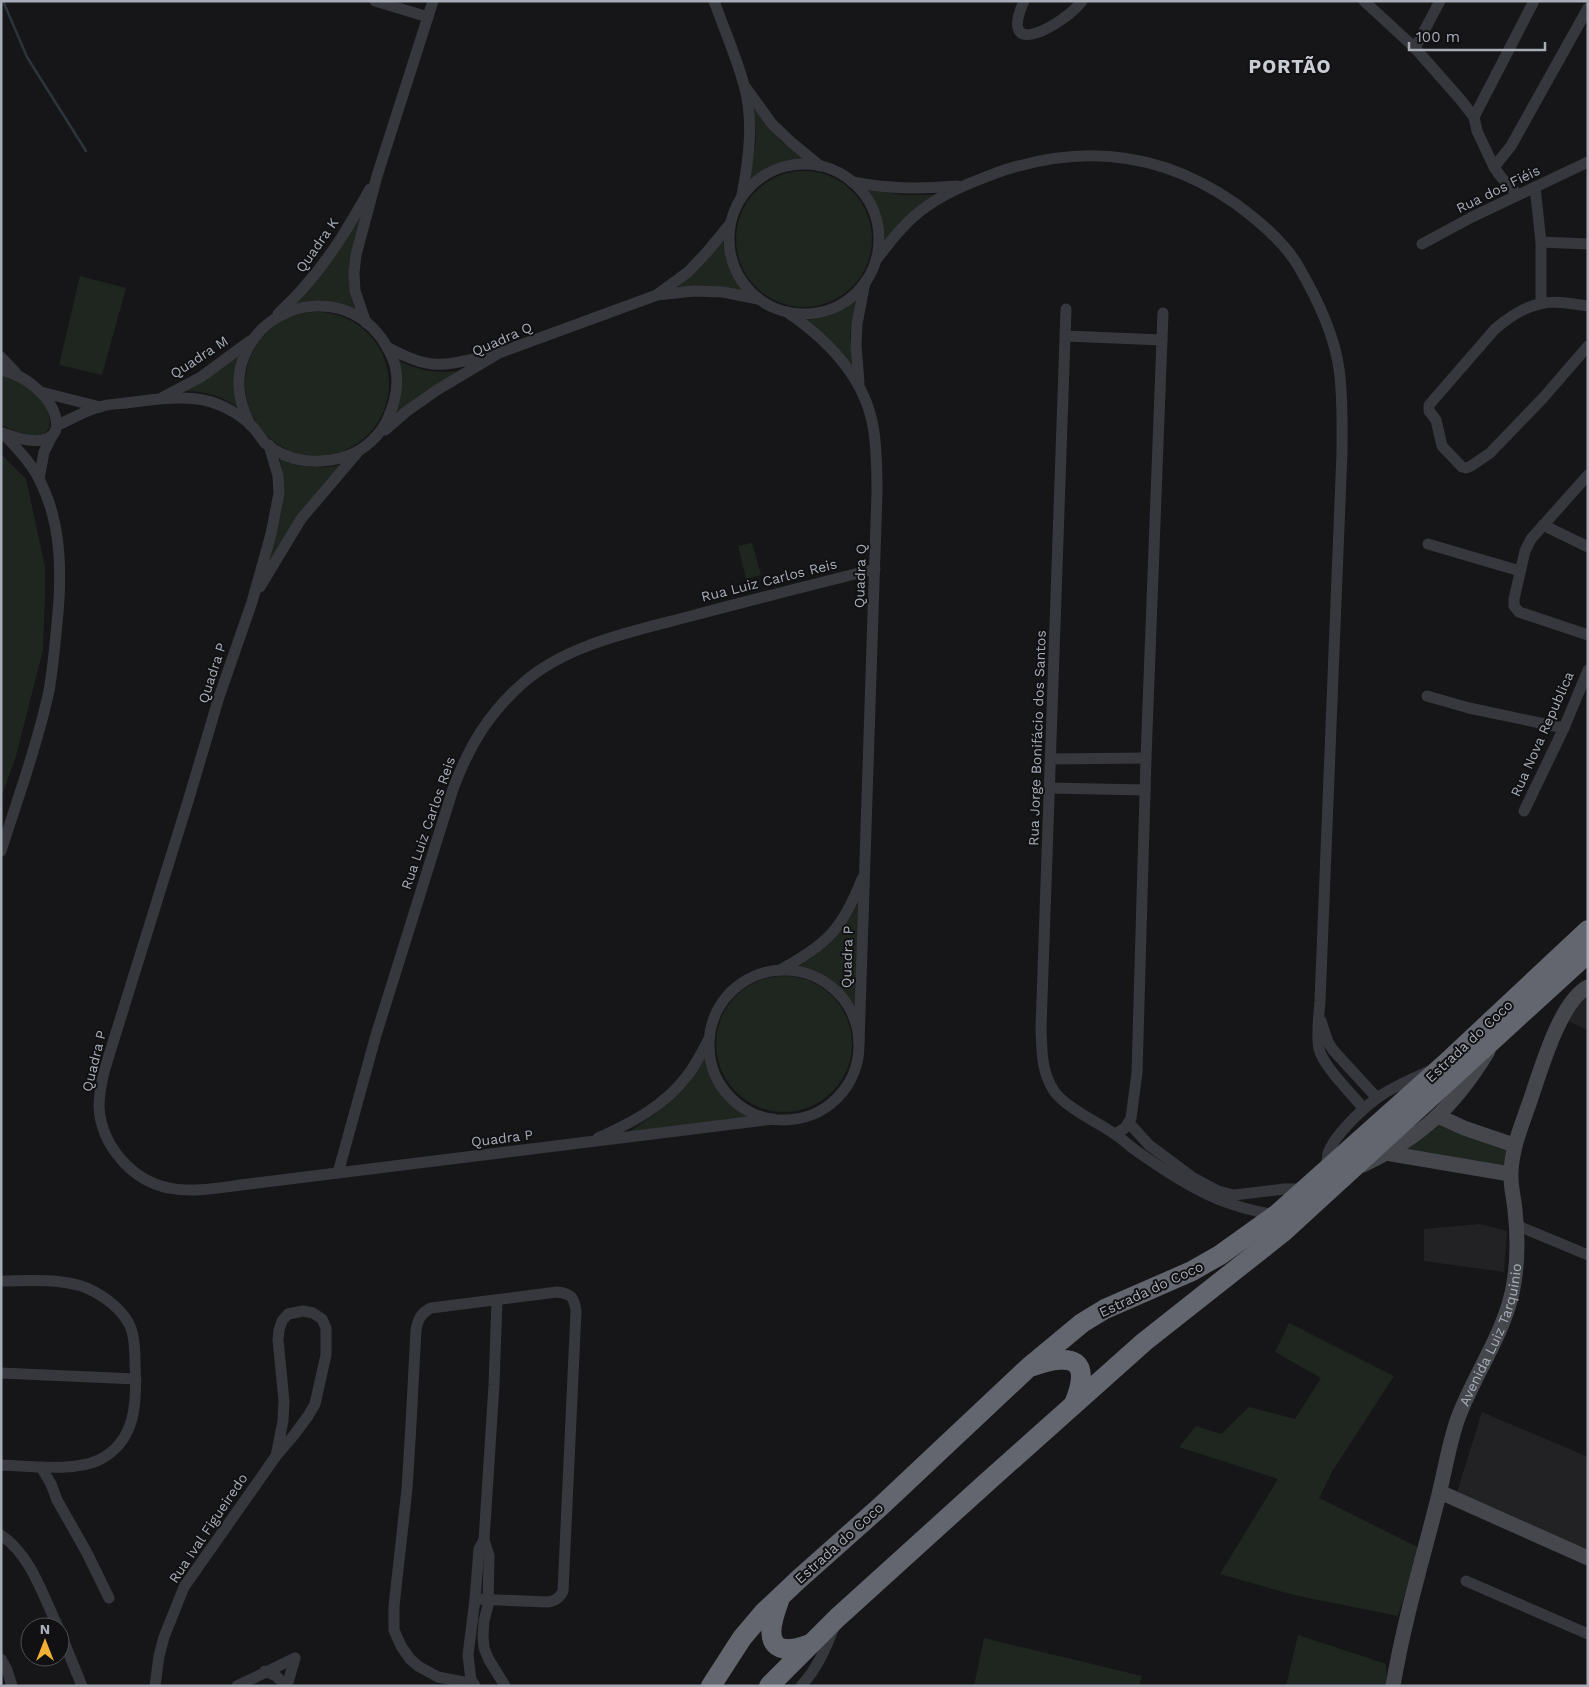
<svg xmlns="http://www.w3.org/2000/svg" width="1589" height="1687" viewBox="0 0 1589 1687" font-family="'Work Sans',sans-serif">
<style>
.built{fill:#222225}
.green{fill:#1e261f}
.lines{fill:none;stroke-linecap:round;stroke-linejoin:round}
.stream{stroke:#2c353c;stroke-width:2.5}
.street{stroke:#37383d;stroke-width:11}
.secondary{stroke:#45474d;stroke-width:15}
.highway{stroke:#63666e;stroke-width:20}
.labels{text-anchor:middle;stroke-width:4;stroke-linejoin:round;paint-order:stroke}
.street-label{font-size:14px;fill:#a8adb8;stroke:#111113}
.district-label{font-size:19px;font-weight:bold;letter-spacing:1px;fill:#c9ccd4;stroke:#111113}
</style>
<rect width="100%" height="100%" fill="#161618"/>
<!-- built -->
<g class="built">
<polygon points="1588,992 1588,1030 1567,1021"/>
<polygon points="1480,1224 1507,1231 1504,1272 1424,1261 1424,1229"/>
<polygon points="1482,1412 1588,1457 1588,1550 1457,1492"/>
</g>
<!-- green -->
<g class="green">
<path d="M754,109l27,32 22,18c-20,1 -37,7 -53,20l6,-39z"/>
<circle cx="804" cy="239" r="68"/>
<path d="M866,189l38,6h30l-20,14 -29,32c-2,-20 -7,-36 -19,-52z"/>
<polygon points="364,212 349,273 350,293 355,311 317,301 297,303 334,258"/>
<path d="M723,238c1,21 8,37 20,53l-67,-3 14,-12z"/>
<polygon points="80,276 126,288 102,375 59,365"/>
<path d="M856,300l-6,35 2,32 -46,-47c19,-2 35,-7 50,-20z"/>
<circle cx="317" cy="384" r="72"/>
<path d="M241,353l-1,56c-17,-13 -35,-18 -56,-18z"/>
<path d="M396,359c20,11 40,15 62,12l-63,43z"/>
<path d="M1,375c13,4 28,10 37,21 15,17 21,46 -12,38 -9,-2 -17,-4 -25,-10z"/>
<polygon points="1,454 26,479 45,567 45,594 43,650 16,756 1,798"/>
<path d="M279,456c22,10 36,14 61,9l-38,45 -36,59c11,-39 23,-72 13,-113z"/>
<polygon points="752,543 761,575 746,579 738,546"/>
<path d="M858,904l-3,104c-13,-22 -32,-35 -57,-41 26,-16 45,-36 60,-63z"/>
<circle cx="784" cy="1044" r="68"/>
<path d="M706,1054c2,30 22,51 47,64l-127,16 29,-20 13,-11z"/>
<polygon points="1439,1123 1510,1149 1506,1171 1406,1153 1405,1147"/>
<polygon points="1289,1323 1394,1376 1333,1470 1319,1498 1419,1548 1398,1616 1294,1595 1220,1574 1278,1479 1179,1447 1196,1426 1221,1434 1249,1407 1295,1419 1321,1378 1275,1352"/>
<polygon points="1298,1635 1386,1664 1387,1686 1286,1686"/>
<polygon points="984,1638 1142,1676 1139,1686 974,1686"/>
</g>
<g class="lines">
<!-- stream -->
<polyline class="stream" points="3,1 27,57 86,151"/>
<!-- street -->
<g class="street">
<polyline points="375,1 428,17"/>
<path d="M714,1c10,28 22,55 30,84 10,35 5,74 -2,110"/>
<path d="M1024,1c-28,63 42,22 58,0"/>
<polyline points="1364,1 1415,48 1460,99 1474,117 1477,131 1494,167 1501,177 1517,194"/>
<polyline points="1415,48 1440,1"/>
<polyline points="746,88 772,124 791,142 820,166"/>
<polyline points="1474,117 1534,1"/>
<circle cx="804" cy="239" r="75"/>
<polyline points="1494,167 1511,146 1521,128 1588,8"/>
<path d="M852,182c38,7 66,7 105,4"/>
<polyline points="1535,187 1541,242 1541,303"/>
<polyline points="1541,242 1588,244"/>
<polyline points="1422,244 1472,217 1588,162"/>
<path d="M876,260c13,-17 26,-34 43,-48 24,-19 48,-28 77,-39 85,-30 165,-22 240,31 23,17 46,36 61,60 19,32 37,68 42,105 4,27 3,56 3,83l-22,549c-1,15 -4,33 -1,48 4,17 33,45 45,60"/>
<polyline points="658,294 688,272 707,252 730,224"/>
<path d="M1588,306c-15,-2 -34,-6 -48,-2 -17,3 -32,14 -45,25l-66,76v6l7,9 6,26 20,21 4,1 5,-2 19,-13 53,-55 45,-52"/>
<path d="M1066,309l-25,719c1,23 0,43 13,63 11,16 43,31 59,42 10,6 18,15 28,21 24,17 52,35 79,46 18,7 37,12 56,15"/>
<path d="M787,312c41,28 77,64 86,114 4,22 4,44 4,66l-18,551"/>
<path d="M278,314c9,-9 19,-18 27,-28 26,-29 46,-63 65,-97"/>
<polyline points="366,323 355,291 354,273 356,255 377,176 433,1"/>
<polyline points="1066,336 1162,340"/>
<path d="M387,347c44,24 54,19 101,9"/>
<polyline points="1,357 16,373"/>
<path d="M1,370c57,12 88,94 4,64"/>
<polyline points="859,382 856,346 857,324 865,282"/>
<polyline points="41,392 100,407"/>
<polyline points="163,397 201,377 250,341"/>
<path d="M58,425c13,-6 27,-14 41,-18 9,-3 18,-3 27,-4 23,-3 47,-7 71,-4 19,2 40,13 54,26 5,5 9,12 14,18 23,20 55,22 82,13 18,-6 35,-22 42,-40 8,-19 11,-41 3,-59 -4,-8 -8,-17 -14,-23 -29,-37 -85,-36 -117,-4 -13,14 -22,33 -22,51 -1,16 5,30 11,44"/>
<polyline points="385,430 407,411 437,390 499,353 657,295 694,291 723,292 758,299"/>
<path d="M269,445l9,31 1,17 -8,41 -19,68 -33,95 -30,101 -83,267c-4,14 -7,28 -7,42 2,38 33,74 70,81 23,5 49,0 72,-3l532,-66"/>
<polyline points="1588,475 1531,539 1525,551 1514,599 1514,606 1519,612 1588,635"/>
<polyline points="39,479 44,452 52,436"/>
<polyline points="1543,525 1588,547"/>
<polyline points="1428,544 1520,571"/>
<polyline points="260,587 301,519 357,453"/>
<polyline points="1427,696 1469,708 1564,728"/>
<polyline points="1051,759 1146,758"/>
<polyline points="1050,788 1145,790"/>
<polyline points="1524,811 1564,728 1588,670"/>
<path d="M1,851c17,-53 36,-106 48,-160 4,-23 6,-46 8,-68 5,-47 5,-99 -17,-142 -8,-18 -24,-33 -37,-48"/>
<path d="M780,970c47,-26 62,-40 82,-91"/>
<circle cx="784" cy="1045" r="75"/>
<polyline points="1321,1021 1328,1042 1333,1050 1377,1098"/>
<polyline points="1129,1123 1149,1145 1192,1177 1218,1191 1234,1195 1284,1189 1304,1189"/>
<polyline points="1115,1134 1125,1128 1131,1118 1137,1073 1146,758 1163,313"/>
<path d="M598,1138c35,-16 66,-32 89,-62 9,-11 15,-25 22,-37"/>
<path d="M1327,1169c0,-6 0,-11 1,-16 6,-17 33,-43 48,-54 15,-12 34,-19 51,-27"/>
<path d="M338,1173l38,-138 77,-246c16,-43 35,-75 70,-106 45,-40 116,-53 172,-68 60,-16 120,-31 180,-46"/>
<polyline points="1516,1225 1588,1255"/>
<path d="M1,1281c28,0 69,-4 94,11 14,8 28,19 35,34 5,11 5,26 5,37 2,38 2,78 -36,97 -25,12 -70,6 -98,5"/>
<polyline points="1,1373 136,1379"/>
<polyline points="41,1467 51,1484 57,1500 87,1553 109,1598"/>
<path d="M1,1535c30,20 42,61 57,92"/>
<polyline points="484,1540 489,1556 488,1605 484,1621 483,1636 484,1648 489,1660 505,1686"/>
<polyline points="1466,1581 1588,1634"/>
<polyline points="60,1632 82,1686"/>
<polyline points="1,1659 7,1670 12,1686"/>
<polyline points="265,1671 276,1676 286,1686"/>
<path d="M474,1684l-36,-7 -20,-11 -8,-7 -9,-13 -7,-16v-24l13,-117 4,-65 5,-94c2,-11 5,-17 15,-22l126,-16c15,2 17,5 19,19l-13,280c-4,8 -8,10 -16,11l-72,-3"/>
<polyline points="155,1686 159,1656 164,1637 184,1587 276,1456 294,1435 308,1416 315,1404 326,1355 326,1328 322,1319 313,1313 303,1311 288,1314 282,1321 279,1330 278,1340 284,1401 283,1421 276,1456"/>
<polyline points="237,1686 295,1658"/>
<polyline points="287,1686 295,1658"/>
<polyline points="475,1686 471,1680 468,1655 475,1599 479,1549 484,1540 494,1385 497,1300"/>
<path d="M801,1686c16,-17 25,-38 33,-59"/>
</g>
<!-- secondary -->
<g class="secondary">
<polyline points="1438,1116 1464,1128 1514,1145"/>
<polyline points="1386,1153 1510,1174"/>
<path d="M1363,1165c58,-28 91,-58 125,-114"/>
<polyline points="1440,1492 1588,1558"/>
<path id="s1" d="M1393,1686c10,-61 28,-121 43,-180 8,-29 12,-60 22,-88 16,-43 44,-81 54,-125 6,-27 6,-56 3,-83 -1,-12 -5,-25 -4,-38 1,-24 10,-45 18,-68 11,-31 30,-102 59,-117"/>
</g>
<!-- highway -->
<g class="highway">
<path d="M1033,1366c41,-14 59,-6 41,38"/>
<path d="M779,1601c-6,16 -18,49 11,48 7,0 14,-3 20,-5"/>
<polyline points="711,1686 742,1638 764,1612 799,1579 880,1507 1029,1367 1082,1323 1105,1309 1192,1271 1220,1255 1276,1215 1445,1064 1588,930"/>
<polyline points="769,1686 837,1618 986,1483 1144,1342 1282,1233 1588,953"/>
</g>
</g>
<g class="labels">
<!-- street labels -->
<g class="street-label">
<text transform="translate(1498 189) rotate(-26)" y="5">Rua dos Fiéis</text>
<text transform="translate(317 245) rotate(-55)" y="5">Quadra K</text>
<text transform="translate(502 339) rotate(-24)" y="5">Quadra Q</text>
<text transform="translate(199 357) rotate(-33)" y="5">Quadra M</text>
<text transform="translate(860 576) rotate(-88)" y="5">Quadra Q</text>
<text transform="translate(769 580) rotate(-14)" y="5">Rua Luiz Carlos Reis</text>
<text transform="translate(212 673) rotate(-72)" y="5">Quadra P</text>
<text transform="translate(1542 734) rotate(-66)" y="5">Rua Nova Republica</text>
<text transform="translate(1037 738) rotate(-88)" y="5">Rua Jorge Bonifácio dos Santos</text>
<text transform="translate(428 823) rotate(-71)" y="5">Rua Luiz Carlos Reis</text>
<text transform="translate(847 957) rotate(-88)" y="5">Quadra P</text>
<text transform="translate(1469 1041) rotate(-43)" y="5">Estrada do Coco</text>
<text transform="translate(94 1061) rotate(-76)" y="5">Quadra P</text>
<text transform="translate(502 1138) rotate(-7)" y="5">Quadra P</text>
<text transform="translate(1151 1289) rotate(-25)" y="5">Estrada do Coco</text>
<text dy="5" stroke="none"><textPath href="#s1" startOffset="366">Avenida Luiz Tarquinio</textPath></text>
<text transform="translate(208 1528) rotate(-56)" y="5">Rua Ival Figueiredo</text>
<text transform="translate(839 1543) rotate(-42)" y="5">Estrada do Coco</text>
</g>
<!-- district labels -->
<g class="district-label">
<text x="1290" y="73">PORTÃO</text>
</g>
</g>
<!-- border -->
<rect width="1589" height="1687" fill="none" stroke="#a8adb8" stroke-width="5"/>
<!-- north arrow -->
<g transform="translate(45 1642)"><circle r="24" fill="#111113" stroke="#4d4f55"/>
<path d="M0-4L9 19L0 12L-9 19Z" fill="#f2b134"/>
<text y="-8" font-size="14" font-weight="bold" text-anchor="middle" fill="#a8adb8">N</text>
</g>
<!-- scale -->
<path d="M1409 42v8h136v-8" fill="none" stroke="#a8adb8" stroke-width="2.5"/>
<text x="1416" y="42" font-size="15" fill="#a8adb8" stroke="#111113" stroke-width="4" paint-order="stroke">100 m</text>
</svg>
